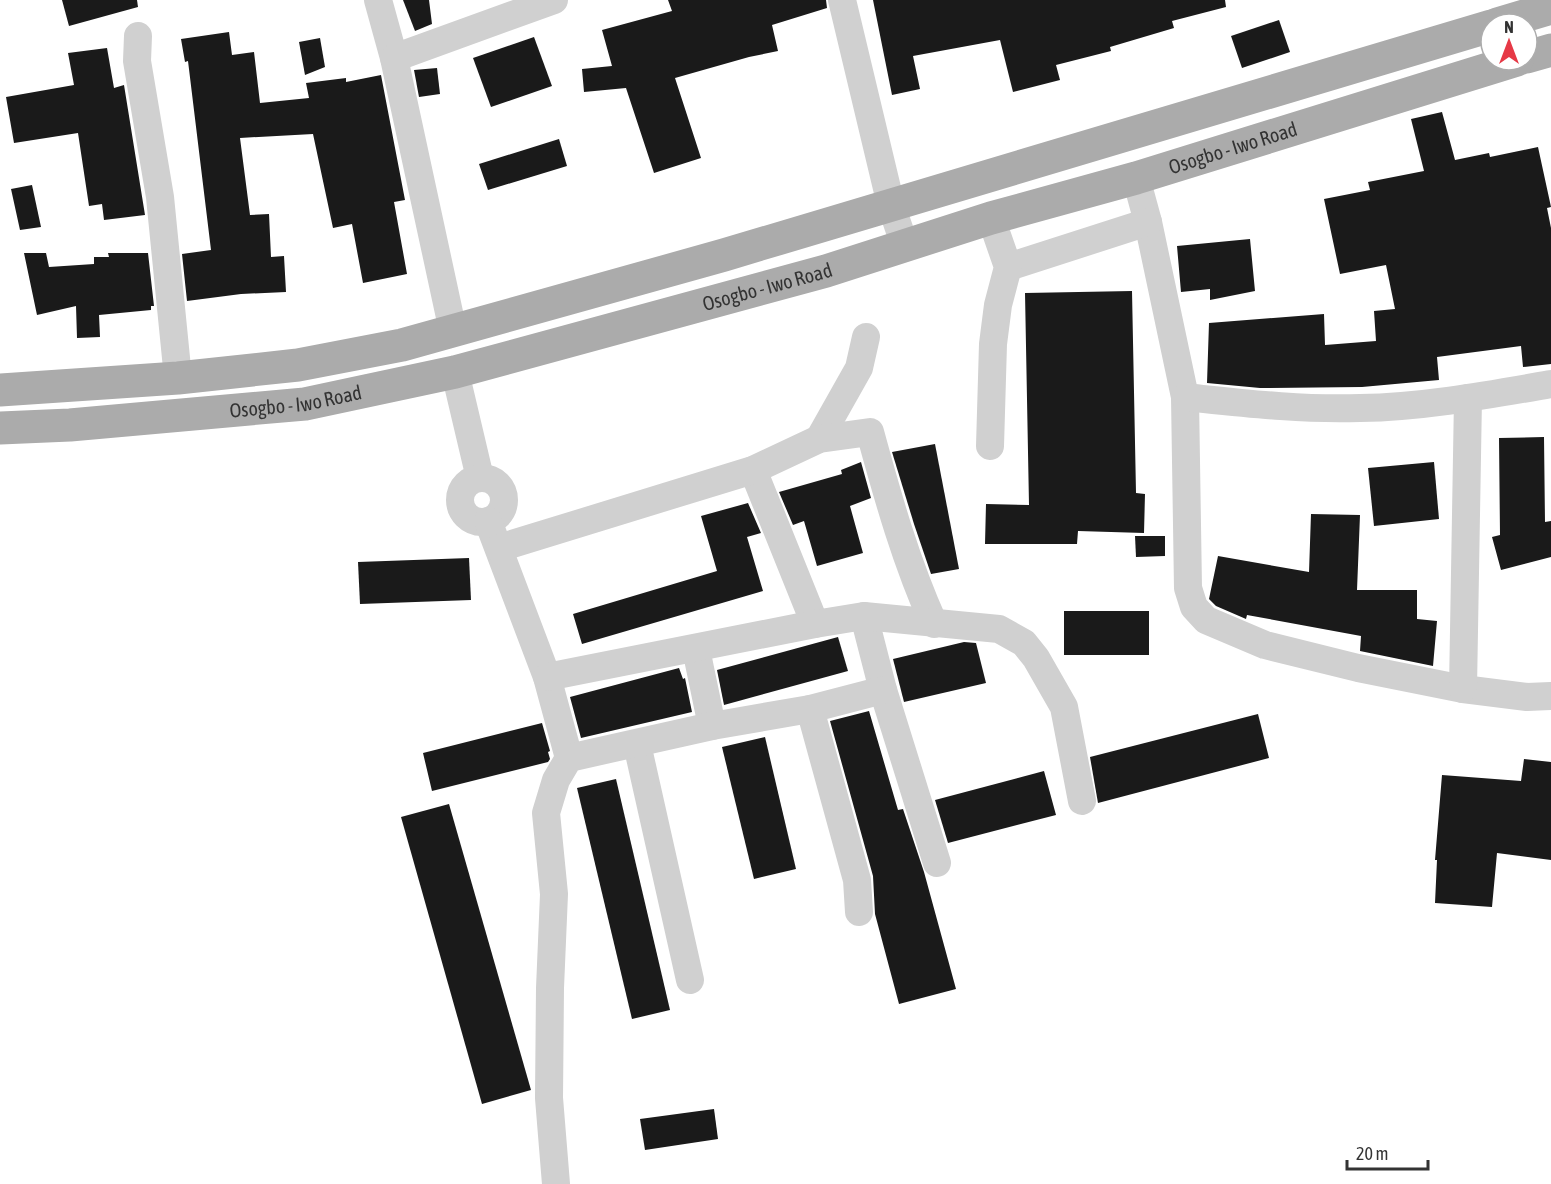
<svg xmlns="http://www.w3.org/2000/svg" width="1551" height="1184" viewBox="0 0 1551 1184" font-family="'Asap Condensed',sans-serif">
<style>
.building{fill:#1a1a1a}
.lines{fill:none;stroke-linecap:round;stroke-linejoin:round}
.minor{stroke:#d0d0d0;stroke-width:28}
.major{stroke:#ababab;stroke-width:33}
.labels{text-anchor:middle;stroke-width:6;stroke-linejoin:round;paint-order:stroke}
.street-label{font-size:20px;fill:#333;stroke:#fff}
</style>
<rect width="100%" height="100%" fill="#fff"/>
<!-- building -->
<g class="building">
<polygon points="62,0 137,0 138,7 69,26"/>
<polygon points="403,0 429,0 432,24 415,31"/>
<polygon points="668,0 826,0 827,8 772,25 778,51 749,57 675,78 701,158 654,173 626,88 584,92 582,69 612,66 602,30 672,11"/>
<polygon points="873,0 1225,0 1226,7 1172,21 1174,28 1110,47 1111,51 1056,65 1060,80 1013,92 1000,40 913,56 920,89 892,95"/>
<polygon points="1279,20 1290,52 1242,68 1231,36"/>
<polygon points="229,32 232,55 254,52 260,103 309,98 306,83 346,78 346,82 381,75 405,200 394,202 407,274 363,283 352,224 333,228 313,134 240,138 250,215 269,214 271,257 284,256 286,292 241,294 187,301 182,254 211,250 188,61 185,62 181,39"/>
<polygon points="534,37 552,86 491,107 473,58"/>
<polygon points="320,38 325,67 305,75 299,42"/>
<polygon points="107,48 114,88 124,85 145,215 104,220 102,204 89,206 78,133 14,143 6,97 74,85 68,53"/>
<polygon points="437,68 440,94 419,97 414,70"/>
<polygon points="1442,112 1455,160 1489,153 1490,157 1538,147 1551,207 1547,208 1551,228 1551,364 1523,367 1521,346 1437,357 1439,380 1362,387 1260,388 1207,383 1209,323 1324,314 1325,345 1376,341 1374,311 1395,309 1386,265 1340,274 1324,199 1370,190 1368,182 1424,171 1411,119"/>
<polygon points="559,139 567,166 488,190 479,164"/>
<polygon points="32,185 41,227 20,230 11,189"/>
<polygon points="1250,239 1255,291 1210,300 1210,289 1181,292 1177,246"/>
<polygon points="24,253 46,253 49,267 94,264 94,257 109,257 108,253 148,253 154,306 151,306 151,310 99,315 100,337 77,338 76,306 37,315"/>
<polygon points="1132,291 1136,493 1145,494 1144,533 1078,531 1077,544 985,544 986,504 1029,505 1025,293"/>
<polygon points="1544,437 1545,522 1551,521 1551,557 1501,570 1492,537 1500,535 1499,438"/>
<polygon points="935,444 959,569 931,574 914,524 892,452"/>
<polygon points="861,462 871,498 850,506 863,553 817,566 804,521 793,525 779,492 842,474 841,470"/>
<polygon points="1434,462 1439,519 1374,526 1368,468"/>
<polygon points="748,503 761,533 747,537 763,591 582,644 573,614 717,571 701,516"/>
<polygon points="1311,514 1360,515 1357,590 1417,590 1417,619 1437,621 1433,666 1360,651 1361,636 1247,615 1246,619 1216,606 1209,599 1218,556 1309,572"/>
<polygon points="1135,536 1165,536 1165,556 1136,557"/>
<polygon points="469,558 471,600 360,604 358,562"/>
<rect x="1064" y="611" width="85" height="44"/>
<polygon points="838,637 848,671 724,705 717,670"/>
<polygon points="964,642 976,643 986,683 904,702 893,659"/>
<polygon points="679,668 683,679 685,678 692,712 581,738 570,697"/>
<polygon points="869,711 898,810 903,809 924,872 956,989 899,1004 875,914 873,876 830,721"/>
<polygon points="1258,714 1269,758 1098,803 1090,757"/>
<polygon points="542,723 550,751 548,752 550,759 548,762 432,791 423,753"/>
<polygon points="765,737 796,869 754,879 722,747"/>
<polygon points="1524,759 1551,762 1551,860 1497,853 1492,907 1435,903 1437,860 1435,860 1442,775 1521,781"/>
<polygon points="1044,771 1056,815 948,843 935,800"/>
<polygon points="616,779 670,1010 632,1019 577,788"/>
<polygon points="449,804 531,1090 482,1104 401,817"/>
<polygon points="714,1109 718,1139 645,1150 640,1119"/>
</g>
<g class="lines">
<!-- minor -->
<g class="minor">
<polyline points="378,0 394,58 453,331"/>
<polyline points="842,0 891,205 905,246"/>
<polyline points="138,36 137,61 160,197 178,378"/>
<polyline points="394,58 554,0"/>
<polyline points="1136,178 1148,222 1185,397 1188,588 1194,607 1206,620 1265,645 1358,668 1463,689 1527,697 1551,696"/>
<polyline points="1008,267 1148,222"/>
<polyline points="455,372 480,478"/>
<path d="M1185,397c58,6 116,13 175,11 63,-1 128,-13 191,-24"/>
<polyline points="819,439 859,368 866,337"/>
<polyline points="990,446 993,344 998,305 1008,267 991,218"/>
<polyline points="753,470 815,624"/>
<circle cx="482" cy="500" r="22"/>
<polyline points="488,521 547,677 569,758"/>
<path d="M499,548l254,-78 66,-31 51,-7c18,66 36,130 64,192"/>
<polyline points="864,616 883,690 937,863"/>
<polyline points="696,649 712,726"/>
<polyline points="547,677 815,624 864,616 999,629 1024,643 1036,658 1064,707 1082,801"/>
<polyline points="1463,689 1468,398"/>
<polyline points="810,709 857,880 859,912"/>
<polyline points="637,744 690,980"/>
<polyline points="556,1184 549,1098 550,988 554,894 546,813 556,780 569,758 712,726 810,709 883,690"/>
</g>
<!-- major -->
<g class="major">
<polyline points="1497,24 1551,8"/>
<polyline points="1527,57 1551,50"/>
<polyline points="0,390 178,378 298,365 402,345 724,255 1491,26"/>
<path id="s1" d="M0,428l70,-3 235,-21 150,-32 371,-101 165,-53 145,-40 381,-118"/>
</g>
</g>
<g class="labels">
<!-- street labels -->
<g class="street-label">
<text dy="7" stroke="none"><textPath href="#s1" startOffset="1269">Osogbo - Iwo Road</textPath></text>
<text dy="7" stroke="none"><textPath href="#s1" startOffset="783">Osogbo - Iwo Road</textPath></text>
<text dy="7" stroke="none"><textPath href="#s1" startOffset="297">Osogbo - Iwo Road</textPath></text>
</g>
</g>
<!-- north arrow -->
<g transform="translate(1509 42)"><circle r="28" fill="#ffffff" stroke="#adadad" stroke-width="1.5"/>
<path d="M0-4.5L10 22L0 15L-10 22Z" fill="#e63946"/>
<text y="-9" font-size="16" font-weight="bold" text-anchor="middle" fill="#333333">N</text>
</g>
<!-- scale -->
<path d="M1347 1160v9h81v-9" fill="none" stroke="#333333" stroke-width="3"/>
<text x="1356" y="1160" font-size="18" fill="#333333" stroke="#ffffff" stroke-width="4.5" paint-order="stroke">20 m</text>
</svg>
